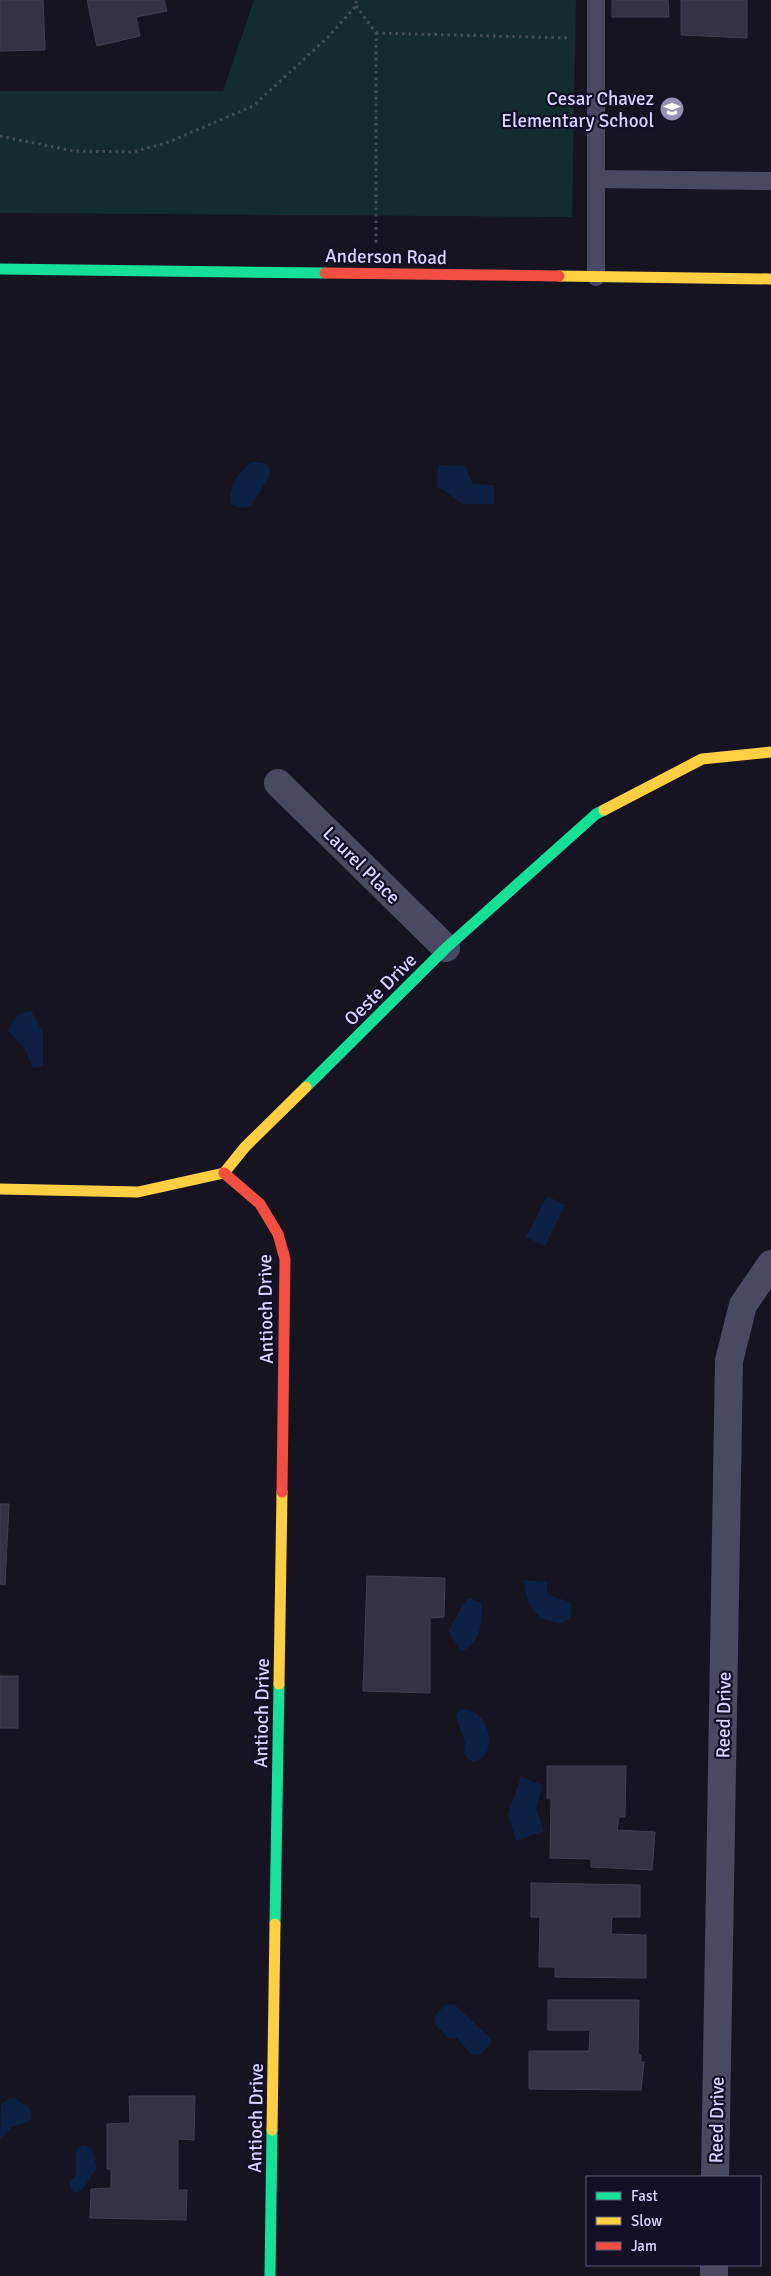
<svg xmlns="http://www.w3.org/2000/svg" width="771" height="2276" viewBox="0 0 771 2276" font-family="Signika,sans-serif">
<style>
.green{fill:#132c2d}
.water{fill:#0d2144}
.building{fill:#343243;stroke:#433f54}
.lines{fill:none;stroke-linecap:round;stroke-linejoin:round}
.path{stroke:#44505f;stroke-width:3;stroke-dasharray:2.5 4;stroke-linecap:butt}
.lane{stroke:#4a4962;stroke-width:18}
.street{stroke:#4a4962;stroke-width:28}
.fast{stroke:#16e098;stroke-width:11}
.slow{stroke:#ffcf43;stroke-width:11}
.jam{stroke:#f24e42;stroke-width:11}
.labels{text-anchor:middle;stroke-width:4.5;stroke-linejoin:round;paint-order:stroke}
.poi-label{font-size:19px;fill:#d9d4ff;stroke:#130f26;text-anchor:end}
.street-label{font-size:19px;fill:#d9d4ff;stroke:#130f26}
</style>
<rect width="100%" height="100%" fill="#161421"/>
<!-- green -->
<polygon class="green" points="254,0 576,0 572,217 0,213 0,91 223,91"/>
<!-- water -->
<g class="water">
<path d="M253,462l13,2 4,5 -1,8 -18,29c-8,3 -14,3 -21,-3 -3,-12 11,-37 23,-41z"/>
<polygon points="438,465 465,466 473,484 494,485 494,504 463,504 437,486"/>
<polygon points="31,1011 43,1032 43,1066 33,1068 25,1049 8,1031 18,1014"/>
<polygon points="547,1196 565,1205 545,1246 526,1237"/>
<path d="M524,1580l23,2v9l2,4 21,7 2,9 -3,8 -9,4c-27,-3 -33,-18 -36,-43z"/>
<path d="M470,1598l11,5c3,17 -1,40 -19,48l-11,-15 -2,-7 17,-29z"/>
<path d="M463,1709c30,0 36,55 8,52l-7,-7 1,-12 -9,-25 1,-4z"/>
<polygon points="521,1777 543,1785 536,1809 544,1831 516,1841 508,1814"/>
<polygon points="454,2004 491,2039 490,2045 479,2055 471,2054 457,2038 448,2038 434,2023 435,2015 445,2005"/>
<polygon points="15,2098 30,2109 32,2118 28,2122 12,2127 0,2139 1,2104 9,2099"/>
<path d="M82,2145l10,3 5,21c-8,8 -11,20 -21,24l-5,-3 -2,-7 7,-8v-24z"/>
</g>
<!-- building -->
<g class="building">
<polygon points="0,0 43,0 45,50 0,51"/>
<polygon points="87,0 164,0 167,11 136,17 140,36 97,46"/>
<polygon points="612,0 668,0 669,17 612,17"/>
<polygon points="681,0 747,0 747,38 681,35"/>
<polygon points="0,1504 9,1504 5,1585 0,1584"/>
<polygon points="367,1576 445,1578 444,1617 430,1618 430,1693 363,1691"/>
<rect x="0" y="1676" width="18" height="52"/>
<polygon points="547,1766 626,1766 625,1817 619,1817 617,1830 655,1832 652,1870 591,1867 591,1859 550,1858 551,1798 547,1798"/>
<polygon points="531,1883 640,1885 640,1917 612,1917 611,1934 646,1935 646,1978 555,1977 555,1967 539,1967 540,1917 531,1917"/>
<polygon points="548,2000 639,2000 638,2054 641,2055 641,2062 644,2062 641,2090 529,2089 529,2051 589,2051 590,2030 548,2030"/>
<polygon points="129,2096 195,2096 194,2140 178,2139 178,2190 187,2190 186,2220 90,2218 91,2189 111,2188 111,2169 107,2169 107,2124 130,2123"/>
</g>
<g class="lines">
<!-- path -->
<g class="path">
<polyline points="356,6 376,33 376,244"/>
<polyline points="376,33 570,38"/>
<polyline points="0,136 73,151 133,152 166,143 253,106 328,37 356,6 356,0"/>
</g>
<!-- lane -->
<g class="lane">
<polyline points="596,0 596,277"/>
<polyline points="596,179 771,181"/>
</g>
<!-- street -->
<g class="street">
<polyline points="278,783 446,948"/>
<polyline points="715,2177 729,1361 743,1305 771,1264"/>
<polyline points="714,2276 714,2265"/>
</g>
<!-- fast -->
<g class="fast">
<polyline points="0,269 325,273"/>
<polyline points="306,1087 446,948 596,814 604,810"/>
<polyline points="275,1924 279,1684"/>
<polyline points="270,2276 272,2130"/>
</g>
<!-- slow -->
<g class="slow">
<polyline points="559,276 771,279"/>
<polyline points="604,810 702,759 771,752"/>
<polyline points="0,1189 138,1192 224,1173 245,1147 306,1087"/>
<polyline points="279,1684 282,1492"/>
<polyline points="272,2130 275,1924"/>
</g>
<!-- jam -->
<g class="jam">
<polyline points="325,273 559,276"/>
<polyline points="224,1173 260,1204 278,1234 285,1259 282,1492"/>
</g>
</g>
<!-- icons -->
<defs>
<symbol id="school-disc" viewBox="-11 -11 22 22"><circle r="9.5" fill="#9591b1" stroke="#130f26"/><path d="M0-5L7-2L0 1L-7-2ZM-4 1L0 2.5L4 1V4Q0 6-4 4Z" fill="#fff"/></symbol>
</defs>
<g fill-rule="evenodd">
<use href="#school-disc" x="658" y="95" width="28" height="28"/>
</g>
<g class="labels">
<!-- poi labels -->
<g class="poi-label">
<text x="654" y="105">Cesar Chavez<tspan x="654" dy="22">Elementary School</tspan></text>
</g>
<!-- street labels -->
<g class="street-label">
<text transform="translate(386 256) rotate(1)" y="7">Anderson Road</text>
<text transform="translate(362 865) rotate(45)" y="7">Laurel Place</text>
<text transform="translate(380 989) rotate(-45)" y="7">Oeste Drive</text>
<text transform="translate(265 1309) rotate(-91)" y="7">Antioch Drive</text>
<text transform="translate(261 1713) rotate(-89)" y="7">Antioch Drive</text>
<text transform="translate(723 1715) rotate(-89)" y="7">Reed Drive</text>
<text transform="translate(255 2118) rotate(-89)" y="7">Antioch Drive</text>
<text transform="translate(716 2120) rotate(-89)" y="7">Reed Drive</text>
</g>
</g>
<!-- legend -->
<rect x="586" y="2176" width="175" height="90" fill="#130f26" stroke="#625e7d"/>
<rect x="596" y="2192" width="25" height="8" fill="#16e098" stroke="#625e7d"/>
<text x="631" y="2201" font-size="15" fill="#d9d4ff">Fast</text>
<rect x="596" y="2217" width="25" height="8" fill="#ffcf43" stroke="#625e7d"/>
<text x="631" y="2226" font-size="15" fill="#d9d4ff">Slow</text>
<rect x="596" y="2242" width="25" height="8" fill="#f24e42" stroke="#625e7d"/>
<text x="631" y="2251" font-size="15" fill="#d9d4ff">Jam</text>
</svg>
